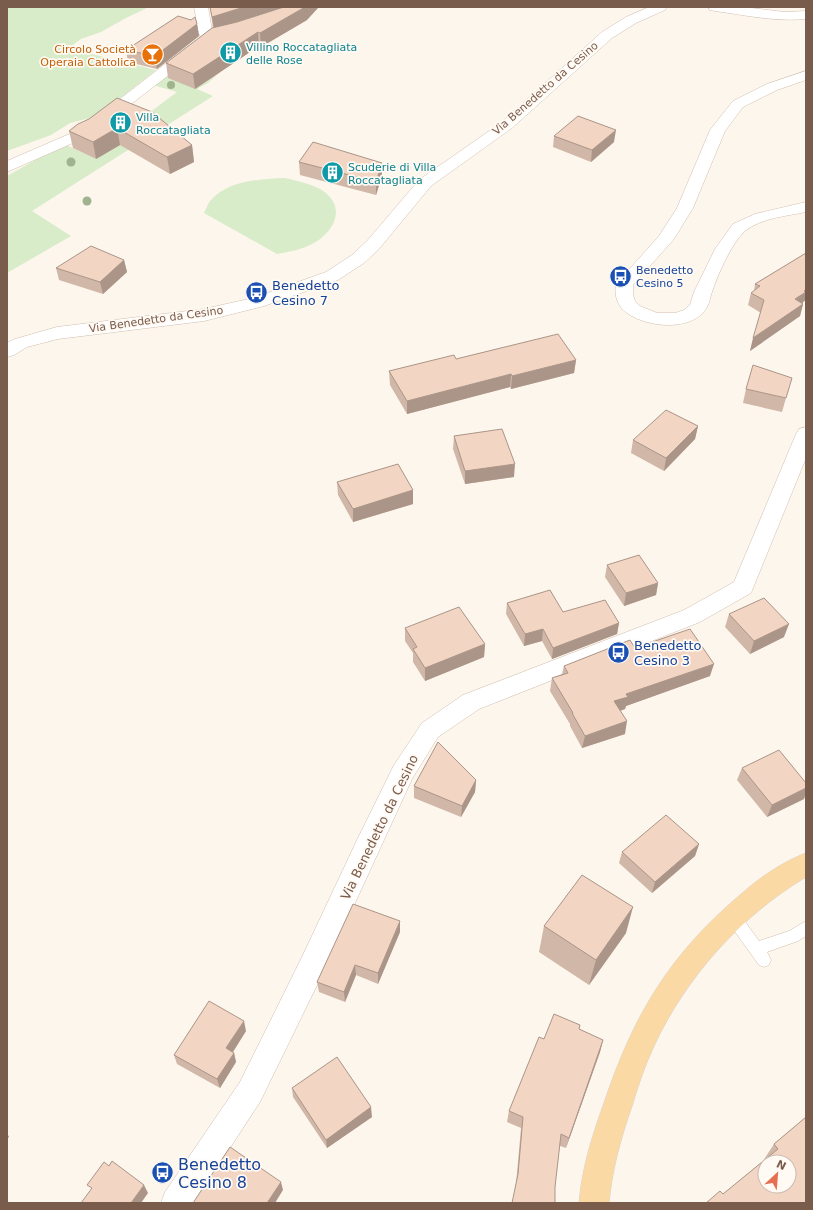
<svg xmlns="http://www.w3.org/2000/svg" width="813" height="1210" viewBox="0 0 813 1210" font-family="'DejaVu Sans',sans-serif">
<style>
.green{fill:#d8ecc9}
.lines{fill:none;stroke-linecap:round;stroke-linejoin:round}
.service-casing{stroke:#d1beb0;stroke-width:1}
.minor-casing{stroke:#d1beb0;stroke-width:1}
.tertiary-casing{stroke:#d1beb0;stroke-width:1}
.primary-casing{stroke:#dad1cd;stroke-width:1}
.service{fill:#fff;fill-rule:evenodd}
.minor{fill:#fff;fill-rule:evenodd}
.tertiary{fill:#fff;fill-rule:evenodd}
.primary{fill:#fbd9a5;fill-rule:evenodd}
.tree{fill:#a0b28e}
.wall{fill:#d1b7a8}
.shaded-wall{fill:#aa9588}
.building{fill:#f3d5c3;stroke:#aa9588;fill-rule:evenodd}
.labels{text-anchor:middle;stroke-width:3.5;stroke-linejoin:round;paint-order:stroke}
.far-culture-label{font-size:11px;fill:#0d838f;stroke:#fffaf3;text-anchor:start}
.far-food-label{font-size:11px;fill:#c56008;stroke:#fffaf3;text-anchor:end}
.far-street-label{font-size:11px;fill:#7a5c4d;stroke:#fffaf3}
.far-transit-label{font-size:11px;fill:#164399;stroke:#fffaf3;text-anchor:start}
.transit-label{font-size:13px;fill:#164399;stroke:#fffaf3;text-anchor:start}
.street-label{font-size:13px;fill:#7a5c4d;stroke:#fffaf3}
.near-transit-label{font-size:16px;fill:#164399;stroke:#fffaf3;text-anchor:start}
</style>
<rect width="100%" height="100%" fill="#fdf6ec"/>
<!-- green -->
<g class="green">
<polygon points="7,7 149,7 126,18 101,32 81,39 69,48 69,51 76,50 156,70 98,116 70,123 51,135 7,151"/>
<polygon points="194,52 231,62 208,83 197,89 213,96 32,211 71,236 7,273 7,176 64,144 96,159 137,122 177,92 153,85"/>
<path d="M285,178c12,3 24,5 35,11 29,17 14,45 -10,56 -10,5 -22,7 -33,9l-73,-41c2,-4 4,-10 7,-13 18,-20 50,-21 74,-22z"/>
</g>
<g class="lines">
<defs>
<polygon id="service" points="733,910 738,912 759,941 789,931 806,921 806,936 798,941 767,952 771,960 769,965 764,967 759,965 728,922 726,917 728,912"/>
<path id="minor" d="M194,7h14l4,24 3,7 -2,3 -5,1 -5,-1c-7,-10 -6,-22 -9,-34z"/>
<g id="tertiary">
<polygon points="649,7 667,7 665,10 636,23 612,38 512,128 431,186 379,249 364,263 338,280 264,306 204,321 58,339 27,347 14,355 7,357 7,343 15,339 57,327 204,309 253,298 326,272 352,255 367,241 419,180 502,122 602,32 626,17"/>
<path d="M708,7h35l42,5 21,-1v8c-31,3 -61,-4 -91,-8l-5,-1z"/>
<polygon points="191,47 196,48 198,51 196,54 91,135 7,172 7,161 81,129 186,48"/>
<path d="M806,71v9l-29,10 -34,17 -18,24 -32,77 -19,31 -41,46v10l2,6 5,5 17,7h18l9,-3 6,-5 4,-13 21,-43 18,-25 22,-10 51,-12v10c-19,4 -45,6 -61,19 -14,13 -27,43 -33,61 -2,5 -2,10 -5,15 -7,14 -25,18 -39,18 -13,0 -30,-4 -41,-12 -10,-7 -13,-18 -11,-29l43,-48 18,-28 33,-78 23,-29 34,-17z"/>
<polygon points="806,427 806,458 751,593 700,622 479,709 438,737 412,779 322,975 260,1102 194,1203 161,1203 165,1192 240,1082 302,957 357,840 394,765 422,723 463,695 684,610 734,582 796,434 799,429"/>
</g>
<path id="primary" d="M806,853v24c-65,39 -120,100 -152,169 -9,19 -16,40 -22,60 -11,32 -20,63 -23,97h-30c3,-35 13,-67 25,-100 29,-87 65,-148 136,-208 19,-17 42,-33 66,-42z"/>
</defs>
<!-- service casing -->
<use href="#service" class="service-casing"/>
<!-- minor casing -->
<use href="#minor" class="minor-casing"/>
<!-- tertiary casing -->
<use href="#tertiary" class="tertiary-casing"/>
<!-- primary casing -->
<use href="#primary" class="primary-casing"/>
<!-- service -->
<use href="#service" class="service"/>
<!-- minor -->
<use href="#minor" class="minor"/>
<!-- tertiary -->
<use href="#tertiary" class="tertiary"/>
<!-- primary -->
<use href="#primary" class="primary"/>
</g>
<!-- trees -->
<g class="tree">
<circle cx="171" cy="85" r="4"/>
<circle cx="71" cy="162" r="4.5"/>
<circle cx="87" cy="201" r="4.5"/>
</g>
<!-- wall -->
<g class="wall">
<polygon points="210,7 307,20 261,47 259,46 195,89 168,78 166,63 213,28"/>
<polygon points="197,24 199,36 157,69 128,62 126,50"/>
<polygon points="89,119 192,145 194,162 170,174 120,145 96,159 73,148 69,131"/>
<polygon points="554,136 614,142 591,162 553,147"/>
<polygon points="299,162 382,163 382,176 376,195 300,175"/>
<polygon points="806,253 806,300 803,302 803,304 800,316 750,351 761,313 748,305 751,293 754,291 755,284"/>
<polygon points="124,260 127,272 103,294 59,280 56,268"/>
<polygon points="456,359 576,360 574,373 511,389 510,387 407,414 390,385 389,371"/>
<polygon points="746,389 786,398 782,412 743,403"/>
<polygon points="698,426 695,439 664,471 631,453 633,440"/>
<polygon points="454,436 514,477 465,484 453,449"/>
<polygon points="337,482 413,490 413,504 353,522 338,495"/>
<polygon points="607,565 658,583 656,595 624,606 605,577"/>
<polygon points="507,603 563,612 619,623 617,634 552,659 542,641 524,646 506,614"/>
<polygon points="729,614 784,637 750,654 725,627"/>
<polygon points="405,628 485,644 484,657 425,681 413,662 413,653 405,641"/>
<polygon points="635,648 710,676 626,706 625,709 620,711 625,734 582,748 570,726 570,724 550,691 552,678 562,674 564,666"/>
<polygon points="742,768 806,783 806,793 804,799 767,817 737,780"/>
<polygon points="476,780 475,792 461,817 414,798 414,786"/>
<polygon points="699,844 695,856 652,893 619,863 622,852"/>
<polygon points="544,926 626,933 589,985 539,952"/>
<polygon points="400,932 378,984 356,975 345,1002 319,992 317,982"/>
<polygon points="579,1029 603,1040 600,1052 566,1148 560,1146 516,1184 521,1128 507,1122 509,1111 544,1039"/>
<polygon points="246,1031 233,1052 234,1053 236,1062 220,1088 177,1064 174,1055"/>
<polygon points="292,1088 372,1117 327,1148 293,1097"/>
<polygon points="806,1117 806,1203 723,1194 763,1161 774,1144"/>
</g>
<!-- shaded-wall -->
<g class="shaded-wall">
<polygon points="244,7 286,7 214,31 212,17"/>
<polygon points="305,7 319,7 307,20 261,47 260,33"/>
<polygon points="197,24 199,36 157,69 155,56"/>
<polygon points="258,32 259,46 195,89 193,74"/>
<polygon points="117,128 120,145 96,159 93,142"/>
<polygon points="616,130 614,142 591,162 592,150"/>
<polygon points="192,145 194,162 170,174 167,157"/>
<polygon points="382,163 382,176 376,195 376,182"/>
<polygon points="124,260 127,272 103,294 100,282"/>
<polygon points="806,290 806,300 803,302 802,304 803,304 800,316 750,351 753,338"/>
<polygon points="576,360 574,373 511,389 512,376"/>
<polygon points="511,374 510,387 407,414 407,401"/>
<polygon points="698,426 695,439 664,471 666,458"/>
<polygon points="515,464 514,477 465,484 465,471"/>
<polygon points="413,490 413,504 353,522 353,509"/>
<polygon points="658,583 656,595 624,606 626,593"/>
<polygon points="619,623 617,634 552,659 553,648"/>
<polygon points="789,624 784,637 750,654 754,641"/>
<polygon points="543,629 542,641 524,646 525,634"/>
<polygon points="485,644 484,657 425,681 425,668"/>
<polygon points="714,664 710,676 626,706 625,709 611,714 614,701 626,694"/>
<polygon points="627,721 625,734 582,748 585,736"/>
<polygon points="476,780 475,792 461,817 462,806"/>
<polygon points="806,788 806,793 804,799 767,817 772,805"/>
<polygon points="699,844 695,856 652,893 655,882"/>
<polygon points="633,907 626,933 589,985 596,960"/>
<polygon points="400,921 400,932 378,984 378,973"/>
<polygon points="355,965 356,975 345,1002 344,992"/>
<polygon points="244,1021 246,1031 229,1058 226,1048"/>
<polygon points="603,1040 600,1052 566,1148 569,1138"/>
<polygon points="234,1053 236,1062 220,1088 217,1079"/>
<polygon points="371,1107 372,1117 327,1148 326,1140"/>
<polygon points="7,1133 9,1137 7,1139"/>
<polygon points="281,1182 283,1190 275,1203 267,1203"/>
<polygon points="144,1185 148,1193 141,1203 131,1203"/>
</g>
<!-- building -->
<g class="building">
<polygon points="210,7 244,7 212,17"/>
<polygon points="284,7 305,7 260,33 258,32 193,74 166,63 212,28 237,22"/>
<polygon points="178,16 191,20 195,17 197,24 155,56 126,50"/>
<polygon points="117,98 152,112 192,145 167,157 117,128 93,142 69,131 78,124 89,119"/>
<polygon points="578,116 616,130 592,150 554,136"/>
<polygon points="313,142 382,163 376,182 299,162"/>
<polygon points="91,246 124,260 100,282 56,268"/>
<polygon points="806,253 806,290 804,291 806,292 795,299 803,304 753,338 764,300 751,293 760,286 755,284"/>
<polygon points="558,334 576,360 512,376 511,374 407,401 389,371 454,355 456,359"/>
<polygon points="753,365 792,378 786,398 746,389"/>
<polygon points="666,410 698,426 666,458 633,440"/>
<polygon points="502,429 515,464 465,471 454,436"/>
<polygon points="398,464 413,490 353,509 337,482"/>
<polygon points="639,555 658,583 626,593 607,565"/>
<polygon points="550,590 563,612 605,600 619,623 553,648 543,629 525,634 507,603"/>
<polygon points="764,598 789,624 754,641 729,614"/>
<polygon points="459,607 485,644 425,668 413,649 417,647 405,628"/>
<polygon points="690,629 714,664 626,694 628,697 614,701 627,721 585,736 572,713 573,713 552,678 568,673 564,666 630,640 635,648"/>
<polygon points="438,742 476,780 462,806 414,786"/>
<polygon points="779,750 806,783 806,788 772,805 742,768"/>
<polygon points="666,815 699,844 655,882 622,852"/>
<polygon points="582,875 633,907 596,960 544,926"/>
<polygon points="353,904 400,921 378,973 355,965 344,992 317,982"/>
<polygon points="209,1001 244,1021 226,1048 234,1053 217,1079 174,1055"/>
<polygon points="554,1014 580,1025 579,1029 603,1040 569,1138 561,1134 555,1187 555,1203 512,1203 518,1174 523,1117 509,1111 539,1037 544,1039"/>
<polygon points="337,1057 371,1107 326,1140 292,1088"/>
<path d="M806,1117v86h-100l14,-12 3,3 55,-45 -4,-5zM765,1162h24v24h-24z"/>
<polygon points="230,1147 281,1182 267,1203 193,1203"/>
<polygon points="112,1161 144,1185 131,1203 81,1203 92,1188 87,1185 104,1162 109,1166"/>
</g>
<!-- icons -->
<defs>
<symbol id="building-disc" viewBox="-11 -11 22 22"><circle r="9.5" fill="#0f9aa8" stroke="#fffaf3"/><path d="M-4-6H4V6H1V3H-1V6H-4ZM-2.5-4.3h1.7v1.8h-1.7ZM.8-4.3h1.7v1.8H.8ZM-2.5-1h1.7V.8h-1.7ZM.8-1h1.7V.8H.8Z" fill="#fff"/></symbol>
<symbol id="bar-disc" viewBox="-11 -11 22 22"><circle r="9.5" fill="#e8710a" stroke="#fffaf3"/><path d="M-6-5H6L.8 .8V4.5H3.5V6h-7V4.5H-.8V.8Z" fill="#fff"/></symbol>
<symbol id="bus-disc" viewBox="-11 -11 22 22"><circle r="9.5" fill="#1a4fb4" stroke="#fffaf3"/><path d="M-5-6H5V4H4V6H2V4H-2V6H-4V4H-5ZM-3.5-4V0h7V-4ZM-3.5 1.2v1.5H-2V1.2ZM2 1.2v1.5H3.5V1.2Z" fill="#fff"/></symbol>
</defs>
<g fill-rule="evenodd">
<use href="#building-disc" x="218" y="40" width="25" height="25"/>
<use href="#bar-disc" x="140" y="42" width="25" height="25"/>
<use href="#building-disc" x="108" y="110" width="25" height="25"/>
<use href="#building-disc" x="320" y="160" width="25" height="25"/>
<use href="#bus-disc" x="608" y="264" width="25" height="25"/>
<use href="#bus-disc" x="244" y="280" width="25" height="25"/>
<use href="#bus-disc" x="606" y="640" width="25" height="25"/>
<use href="#bus-disc" x="150" y="1160" width="25" height="25"/>
</g>
<g class="labels">
<!-- far-culture labels -->
<g class="far-culture-label">
<text x="246" y="51">Villino Roccatagliata<tspan x="246" dy="13">delle Rose</tspan></text>
<text x="136" y="121">Villa<tspan x="136" dy="13">Roccatagliata</tspan></text>
<text x="348" y="171">Scuderie di Villa<tspan x="348" dy="13">Roccatagliata</tspan></text>
</g>
<!-- far-food labels -->
<g class="far-food-label">
<text x="136" y="53">Circolo Società<tspan x="136" dy="13">Operaia Cattolica</tspan></text>
</g>
<!-- far-street labels -->
<g class="far-street-label">
<text transform="translate(545 88) rotate(-41)" y="4">Via Benedetto da Cesino</text>
<text transform="translate(156 319) rotate(-8)" y="4">Via Benedetto da Cesino</text>
</g>
<!-- far-transit labels -->
<g class="far-transit-label">
<text x="636" y="274">Benedetto<tspan x="636" dy="13">Cesino 5</tspan></text>
</g>
<!-- transit labels -->
<g class="transit-label">
<text x="272" y="290">Benedetto<tspan x="272" dy="15">Cesino 7</tspan></text>
<text x="634" y="650">Benedetto<tspan x="634" dy="15">Cesino 3</tspan></text>
</g>
<!-- street labels -->
<g class="street-label">
<text transform="translate(379 827) rotate(-64)" y="5">Via Benedetto da Cesino</text>
</g>
<!-- near-transit labels -->
<g class="near-transit-label">
<text x="178" y="1170">Benedetto<tspan x="178" dy="18">Cesino 8</tspan></text>
</g>
</g>
<!-- border -->
<rect width="813" height="1210" fill="none" stroke="#7a5c4d" stroke-width="16"/>
<!-- north arrow -->
<g transform="translate(777 1174) rotate(26)"><circle r="19" fill="#fffaf3" stroke="#cabbb1"/>
<path d="M0-3L7 15L0 10L-7 15Z" fill="#e76f51"/>
<text y="-6" font-size="11" font-weight="bold" text-anchor="middle" fill="#7a5c4d">N</text>
</g>
</svg>
